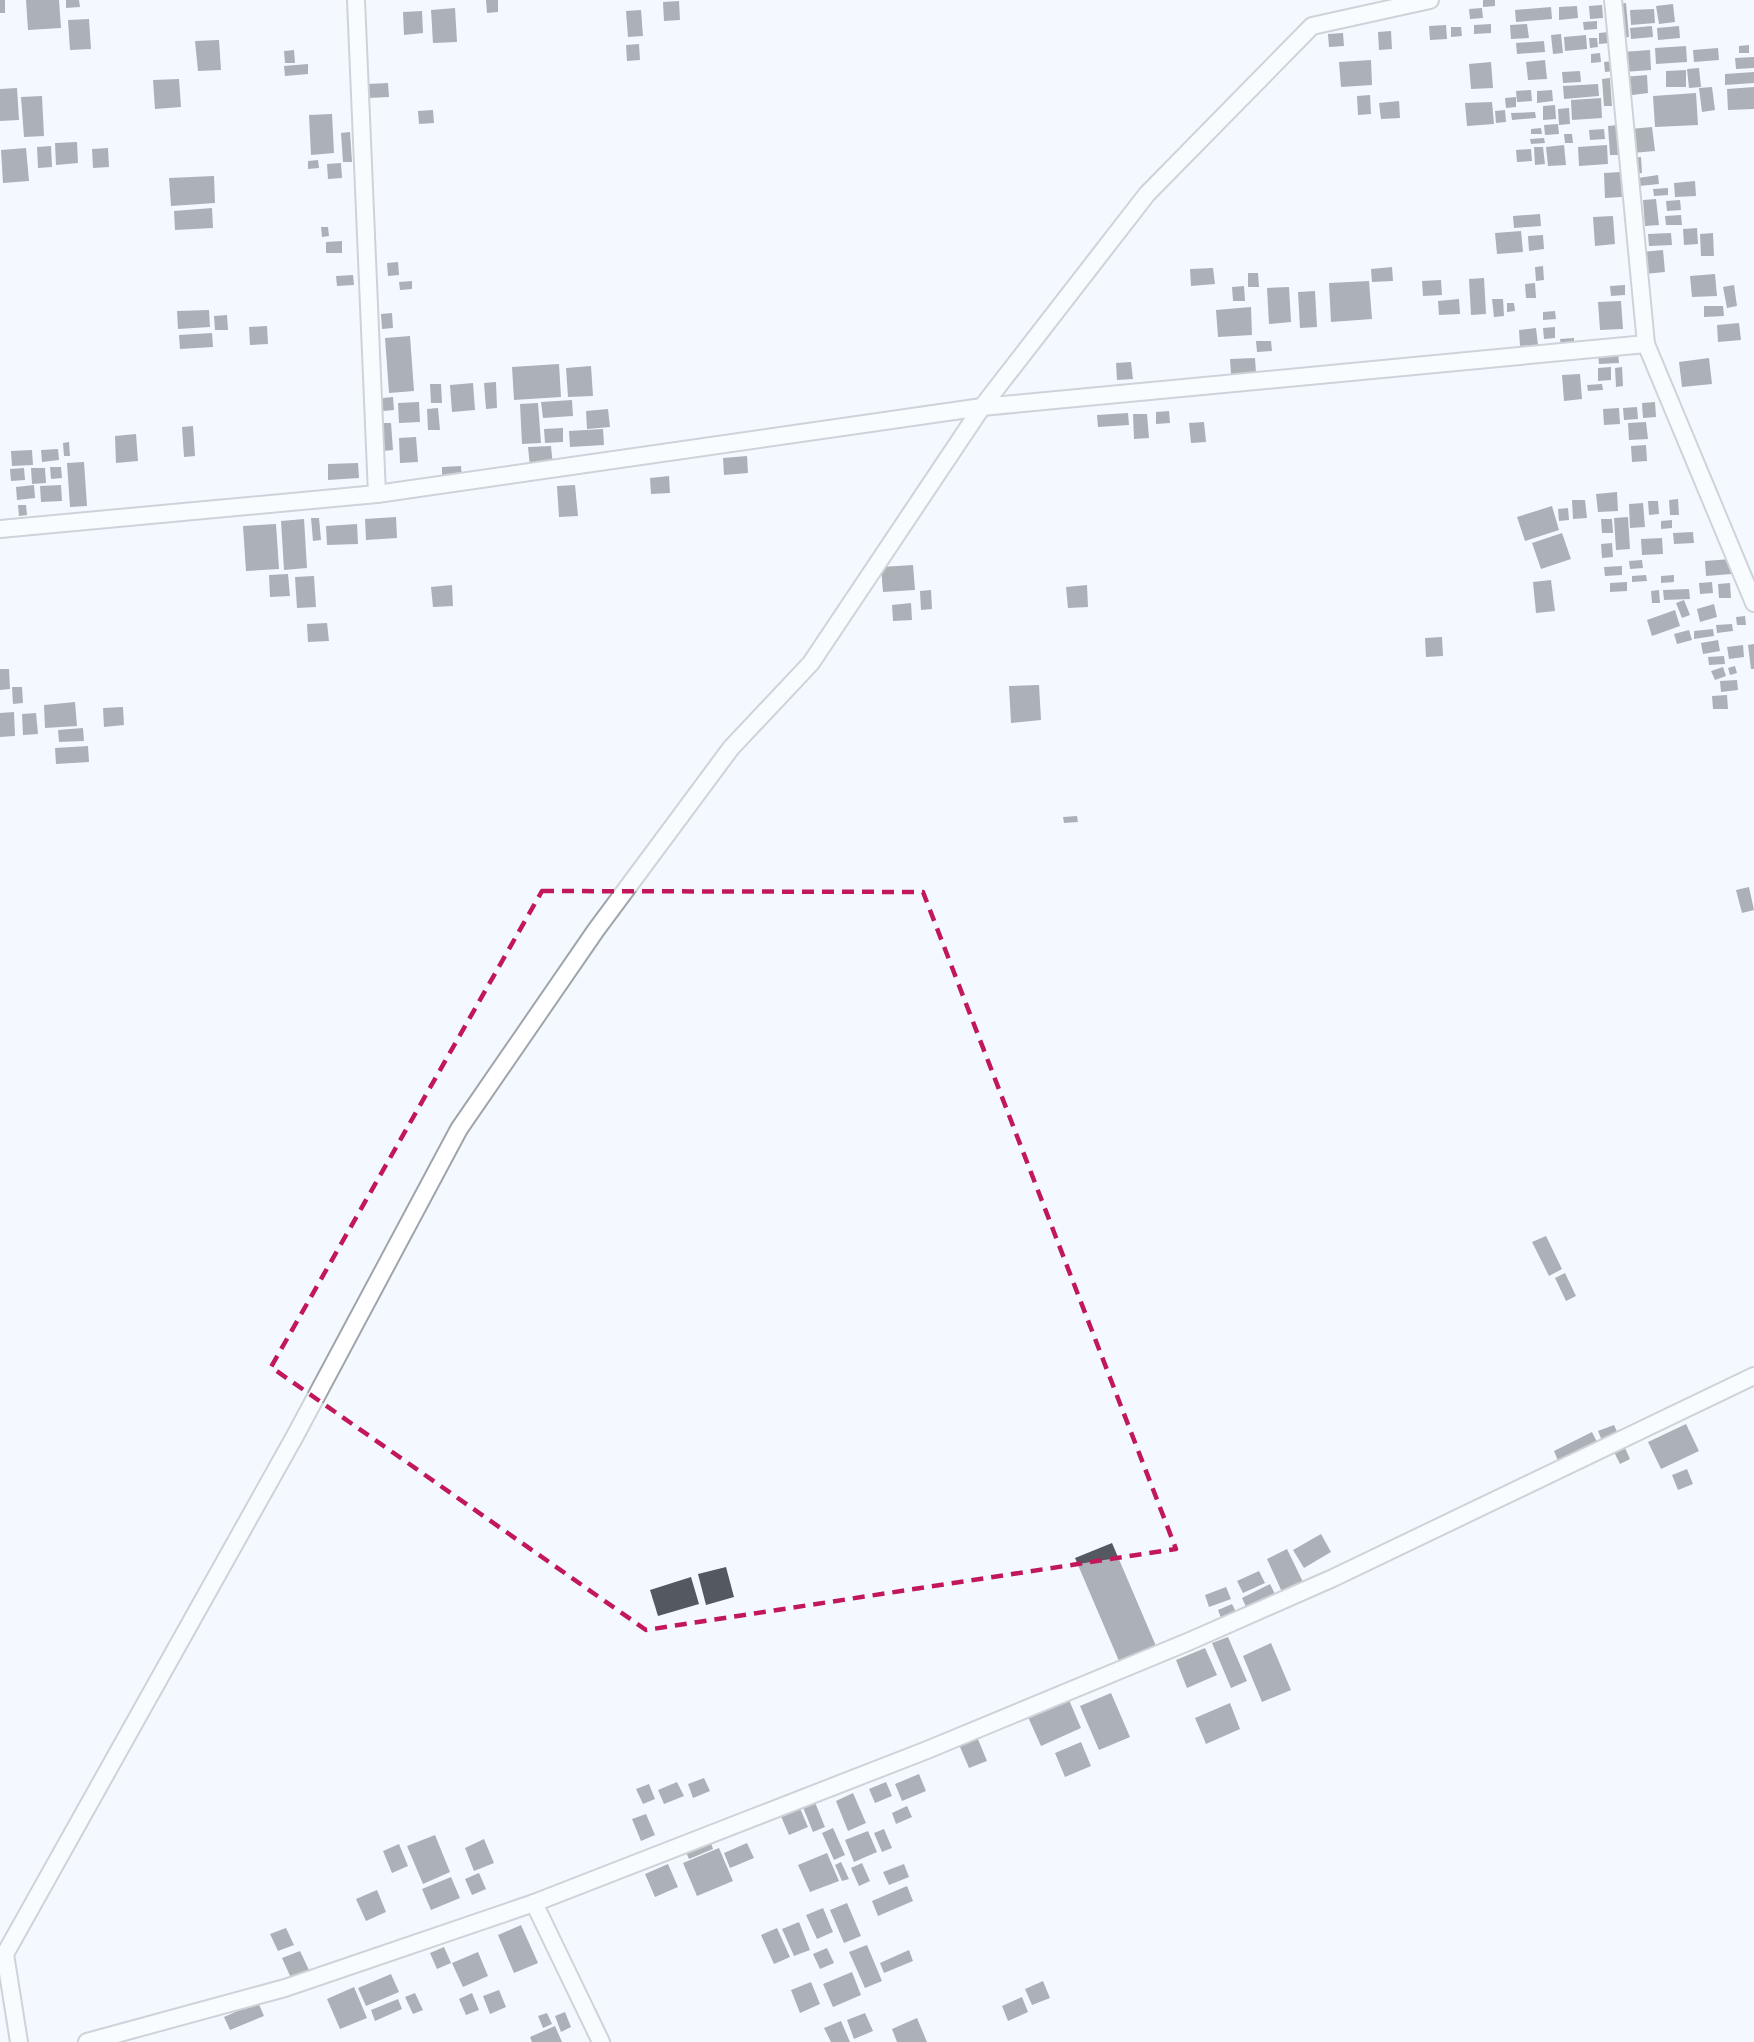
<svg xmlns="http://www.w3.org/2000/svg" width="1754" height="2042" viewBox="0 0 1754 2042" font-family="'Source Sans 3',sans-serif">
<style>
.building{fill:#54595f}
.lines{fill:none;stroke-linecap:round;stroke-linejoin:round}
.minor-casing{stroke:#9fa5ac;stroke-width:20}
.minor{stroke:#fff;stroke-width:16}
.marked{fill:none;stroke:#c2185b;stroke-width:4.5;stroke-dasharray:12 8;stroke-linejoin:round}
</style>
<rect width="100%" height="100%" fill="#f4f9ff"/>
<!-- building -->
<g class="building">
<rect x="0" y="0" width="5" height="13"/>
<polygon points="26,0 59,0 61,28 28,30"/>
<polygon points="66,0 79,0 80,7 66,8"/>
<polygon points="486,0 498,0 498,12 487,13"/>
<polygon points="1483,0 1495,0 1495,6 1483,7"/>
<polygon points="679,1 680,20 664,21 663,2"/>
<polygon points="1626,3 1629,37 1620,38 1617,4"/>
<polygon points="1673,4 1675,22 1659,24 1656,6"/>
<polygon points="1602,5 1603,18 1590,19 1589,6"/>
<polygon points="1577,6 1578,18 1559,20 1559,7"/>
<polygon points="1551,7 1552,19 1516,22 1515,10"/>
<polygon points="455,8 457,42 433,43 431,10"/>
<polygon points="1482,8 1483,18 1470,19 1469,9"/>
<polygon points="1654,9 1655,23 1631,25 1630,10"/>
<polygon points="641,10 643,36 628,37 626,11"/>
<polygon points="422,11 423,33 404,35 403,12"/>
<polygon points="89,19 91,49 70,50 68,20"/>
<polygon points="1597,21 1597,29 1584,30 1583,22"/>
<polygon points="1491,24 1491,33 1474,34 1474,25"/>
<polygon points="1527,24 1529,38 1511,39 1510,25"/>
<polygon points="1446,25 1447,39 1430,40 1429,26"/>
<polygon points="1652,26 1653,37 1631,39 1630,28"/>
<polygon points="1679,26 1680,38 1658,40 1657,28"/>
<polygon points="1451,27 1461,27 1462,36 1451,37"/>
<polygon points="1391,31 1392,49 1379,50 1378,32"/>
<polygon points="1609,32 1610,43 1599,44 1599,33"/>
<polygon points="1343,33 1344,46 1329,47 1328,34"/>
<polygon points="1561,34 1563,53 1553,54 1551,35"/>
<polygon points="1586,35 1587,49 1565,51 1564,37"/>
<polygon points="1589,38 1597,38 1598,47 1590,48"/>
<polygon points="219,40 221,70 198,71 195,41"/>
<polygon points="1544,41 1545,52 1517,54 1516,43"/>
<polygon points="639,44 640,60 627,61 626,45"/>
<polygon points="1749,45 1749,53 1739,53 1739,46"/>
<polygon points="1686,46 1687,62 1656,64 1655,48"/>
<polygon points="1718,48 1719,60 1694,62 1693,50"/>
<polygon points="294,50 295,63 285,63 284,51"/>
<polygon points="1650,50 1651,70 1624,72 1622,52"/>
<polygon points="1600,53 1601,62 1591,63 1591,54"/>
<polygon points="1754,57 1754,68 1736,69 1735,58"/>
<polygon points="1371,60 1372,85 1341,87 1339,62"/>
<polygon points="1545,60 1547,79 1528,80 1526,62"/>
<polygon points="1614,61 1615,71 1605,72 1604,62"/>
<polygon points="1491,62 1493,88 1471,89 1469,64"/>
<polygon points="308,64 308,74 285,76 284,66"/>
<polygon points="1699,68 1701,87 1689,88 1687,69"/>
<polygon points="1686,70 1686,87 1666,87 1666,71"/>
<polygon points="1580,71 1581,82 1563,83 1562,72"/>
<polygon points="1754,72 1754,83 1725,85 1725,74"/>
<polygon points="1647,75 1648,93 1625,96 1623,77"/>
<polygon points="1610,78 1612,106 1604,106 1602,79"/>
<polygon points="179,79 181,107 155,109 153,80"/>
<polygon points="388,83 389,97 368,98 367,84"/>
<polygon points="1598,84 1599,96 1564,99 1563,86"/>
<polygon points="1712,87 1715,110 1702,112 1699,88"/>
<polygon points="1754,87 1754,109 1728,110 1727,89"/>
<polygon points="17,88 19,120 0,121 0,89"/>
<polygon points="1531,90 1532,101 1517,102 1516,91"/>
<polygon points="1552,90 1553,101 1537,103 1537,91"/>
<polygon points="1696,93 1698,125 1655,127 1653,96"/>
<polygon points="1370,95 1371,114 1358,115 1357,96"/>
<polygon points="42,96 44,136 24,137 21,97"/>
<polygon points="1516,97 1516,107 1506,108 1505,98"/>
<polygon points="1601,98 1602,118 1572,120 1571,100"/>
<polygon points="1399,101 1400,118 1381,119 1379,103"/>
<polygon points="1492,102 1494,124 1467,126 1465,103"/>
<polygon points="1555,105 1556,119 1543,120 1543,106"/>
<polygon points="1569,108 1570,124 1559,125 1558,109"/>
<polygon points="433,110 434,123 419,124 418,111"/>
<polygon points="1505,110 1506,122 1496,123 1495,111"/>
<polygon points="1535,112 1536,118 1512,120 1511,113"/>
<polygon points="332,114 334,153 311,155 309,115"/>
<polygon points="1558,124 1559,134 1545,135 1544,125"/>
<polygon points="1618,125 1620,155 1610,155 1608,126"/>
<polygon points="1652,127 1655,151 1632,153 1630,129"/>
<polygon points="1541,128 1542,134 1531,134 1531,129"/>
<polygon points="1604,129 1605,139 1590,140 1589,130"/>
<polygon points="350,132 352,162 343,162 341,133"/>
<polygon points="1564,134 1572,134 1573,143 1565,143"/>
<polygon points="1544,138 1545,143 1531,144 1530,139"/>
<polygon points="77,142 78,163 56,165 55,143"/>
<polygon points="1564,145 1566,165 1548,166 1546,147"/>
<polygon points="1607,145 1608,164 1579,166 1578,147"/>
<polygon points="51,146 52,167 38,168 37,147"/>
<polygon points="1534,147 1543,147 1545,164 1535,165"/>
<polygon points="26,148 29,181 3,183 1,150"/>
<polygon points="108,148 109,167 93,168 92,149"/>
<polygon points="1531,149 1532,161 1517,162 1516,150"/>
<polygon points="1641,157 1642,173 1634,174 1633,158"/>
<polygon points="318,160 319,168 308,169 308,161"/>
<polygon points="341,163 342,178 328,179 327,164"/>
<polygon points="1621,172 1622,197 1605,198 1604,173"/>
<polygon points="1658,175 1659,184 1639,186 1638,178"/>
<polygon points="214,176 215,203 171,206 169,178"/>
<polygon points="1695,181 1696,196 1675,197 1674,183"/>
<polygon points="1668,188 1668,195 1654,196 1653,189"/>
<polygon points="1656,199 1659,225 1645,226 1643,200"/>
<polygon points="1680,200 1681,210 1667,211 1666,201"/>
<polygon points="212,208 213,228 175,230 174,211"/>
<polygon points="1540,214 1541,226 1514,228 1513,216"/>
<polygon points="1681,215 1682,225 1666,225 1665,216"/>
<polygon points="1613,216 1615,244 1595,246 1593,217"/>
<polygon points="321,227 328,227 329,236 322,237"/>
<polygon points="1697,228 1698,244 1684,245 1683,229"/>
<polygon points="1521,231 1523,252 1497,254 1495,233"/>
<polygon points="1671,233 1672,245 1649,246 1648,234"/>
<polygon points="1713,233 1714,256 1701,256 1700,234"/>
<polygon points="1543,235 1544,249 1529,251 1528,236"/>
<polygon points="342,241 342,253 326,253 326,242"/>
<polygon points="1663,250 1665,272 1644,274 1641,252"/>
<polygon points="398,262 399,275 388,276 387,263"/>
<polygon points="1543,266 1544,280 1536,281 1535,267"/>
<polygon points="1392,267 1393,281 1372,282 1371,269"/>
<polygon points="1213,268 1215,284 1191,286 1190,269"/>
<polygon points="1248,273 1258,273 1259,287 1248,287"/>
<polygon points="1715,274 1717,296 1692,297 1690,276"/>
<polygon points="353,275 354,285 337,286 336,276"/>
<polygon points="1484,278 1486,314 1471,315 1469,279"/>
<polygon points="1441,280 1442,295 1423,296 1422,281"/>
<polygon points="412,281 412,289 400,290 399,282"/>
<polygon points="1369,281 1372,319 1331,322 1329,283"/>
<polygon points="1535,283 1536,298 1526,298 1525,284"/>
<polygon points="1625,285 1625,295 1611,296 1610,286"/>
<polygon points="1734,285 1737,306 1727,308 1723,287"/>
<polygon points="1244,286 1245,301 1233,301 1232,287"/>
<polygon points="1289,287 1291,322 1269,324 1267,288"/>
<polygon points="1315,291 1317,327 1300,328 1298,292"/>
<polygon points="1459,299 1460,314 1439,315 1438,301"/>
<polygon points="1492,299 1503,299 1504,316 1494,317"/>
<polygon points="1621,301 1623,329 1600,330 1598,302"/>
<polygon points="1507,303 1514,303 1515,311 1507,312"/>
<polygon points="1704,306 1723,306 1724,316 1704,317"/>
<polygon points="1251,307 1252,335 1218,337 1216,310"/>
<polygon points="209,310 210,327 178,329 177,311"/>
<polygon points="1555,311 1556,319 1543,320 1543,312"/>
<polygon points="392,313 393,328 382,329 381,314"/>
<polygon points="227,315 228,330 215,330 214,316"/>
<polygon points="1739,323 1741,340 1718,342 1717,325"/>
<polygon points="267,326 268,344 250,345 249,327"/>
<polygon points="1555,327 1555,338 1544,339 1543,328"/>
<polygon points="1536,328 1538,345 1520,346 1519,330"/>
<polygon points="212,333 213,347 180,349 179,335"/>
<polygon points="410,336 414,391 389,393 385,338"/>
<polygon points="1574,338 1574,345 1561,346 1560,339"/>
<polygon points="1256,341 1271,341 1272,351 1257,352"/>
<polygon points="1618,352 1619,363 1599,364 1598,354"/>
<polygon points="1255,358 1256,373 1231,374 1230,359"/>
<polygon points="1709,358 1712,384 1682,387 1679,362"/>
<polygon points="1131,362 1133,379 1117,380 1116,363"/>
<polygon points="559,364 561,397 514,400 512,367"/>
<polygon points="591,366 593,396 568,397 566,368"/>
<polygon points="1611,367 1611,380 1598,381 1598,368"/>
<polygon points="1622,367 1623,386 1616,387 1615,368"/>
<polygon points="1580,374 1582,399 1564,401 1562,375"/>
<polygon points="496,382 497,408 486,409 484,383"/>
<polygon points="473,383 475,410 452,412 450,385"/>
<polygon points="430,384 441,384 442,403 431,403"/>
<polygon points="1602,384 1603,390 1588,391 1587,385"/>
<polygon points="393,397 394,410 383,411 383,398"/>
<polygon points="572,400 573,416 543,418 541,402"/>
<polygon points="419,402 420,422 399,423 398,403"/>
<polygon points="1655,402 1656,417 1643,418 1642,403"/>
<polygon points="538,403 541,443 522,444 520,404"/>
<polygon points="1637,407 1638,419 1624,420 1623,408"/>
<polygon points="438,408 440,430 428,430 427,409"/>
<polygon points="1619,408 1620,424 1604,425 1603,409"/>
<polygon points="608,409 610,427 587,429 586,411"/>
<polygon points="1169,411 1170,423 1156,424 1156,412"/>
<polygon points="1128,413 1129,425 1098,427 1097,415"/>
<polygon points="1133,414 1147,414 1149,438 1134,439"/>
<polygon points="1204,422 1206,442 1191,443 1189,423"/>
<polygon points="1646,422 1648,439 1629,440 1628,423"/>
<polygon points="382,423 391,423 393,450 383,451"/>
<polygon points="193,426 195,456 184,457 182,427"/>
<polygon points="563,428 563,442 545,443 544,429"/>
<polygon points="603,429 604,445 570,447 569,431"/>
<polygon points="136,434 138,461 116,463 115,436"/>
<polygon points="416,437 418,462 400,463 399,438"/>
<polygon points="69,442 70,456 64,456 63,443"/>
<polygon points="1646,445 1647,461 1632,462 1631,446"/>
<polygon points="551,446 553,466 530,467 528,447"/>
<polygon points="58,449 59,460 42,462 41,450"/>
<polygon points="32,450 33,465 12,466 11,451"/>
<polygon points="747,456 748,473 724,475 723,458"/>
<polygon points="84,462 87,506 70,507 67,463"/>
<polygon points="358,463 359,478 328,480 328,464"/>
<polygon points="461,466 462,477 442,478 442,467"/>
<polygon points="50,467 61,467 62,478 51,479"/>
<polygon points="24,468 25,480 11,481 10,469"/>
<polygon points="31,468 45,468 46,483 32,484"/>
<polygon points="669,476 670,493 651,494 650,478"/>
<polygon points="34,485 35,498 17,500 16,487"/>
<polygon points="61,485 62,501 41,502 40,486"/>
<polygon points="575,485 578,516 559,517 557,486"/>
<polygon points="1617,492 1618,511 1598,512 1596,494"/>
<polygon points="1678,499 1679,515 1670,515 1669,500"/>
<polygon points="1572,500 1585,500 1587,518 1573,519"/>
<polygon points="1648,501 1658,501 1659,514 1649,515"/>
<polygon points="1643,503 1645,527 1630,528 1629,504"/>
<polygon points="18,505 26,505 27,515 19,516"/>
<polygon points="1552,506 1559,530 1525,541 1517,517"/>
<polygon points="1568,508 1569,520 1559,521 1558,509"/>
<polygon points="396,517 397,538 366,540 365,519"/>
<polygon points="1628,517 1630,549 1616,550 1614,518"/>
<polygon points="311,518 319,518 321,540 313,541"/>
<polygon points="304,519 307,568 284,570 281,521"/>
<polygon points="1601,519 1612,519 1613,533 1602,533"/>
<polygon points="1672,520 1672,528 1661,529 1661,521"/>
<polygon points="276,524 279,569 246,571 243,526"/>
<polygon points="357,524 358,544 327,545 326,526"/>
<polygon points="1693,532 1694,543 1674,544 1673,533"/>
<polygon points="1562,533 1571,559 1541,569 1532,543"/>
<polygon points="1662,538 1663,554 1642,555 1641,539"/>
<polygon points="1612,543 1613,557 1602,558 1601,544"/>
<polygon points="1731,559 1732,574 1706,576 1705,561"/>
<polygon points="1642,560 1643,568 1630,569 1629,561"/>
<polygon points="913,565 915,590 883,592 881,567"/>
<polygon points="1622,566 1622,575 1605,576 1604,567"/>
<polygon points="288,574 290,596 270,597 269,575"/>
<polygon points="1646,575 1647,581 1632,582 1632,576"/>
<polygon points="1674,575 1674,582 1661,583 1661,576"/>
<polygon points="314,576 316,607 297,608 295,577"/>
<polygon points="1551,580 1555,611 1536,613 1533,582"/>
<polygon points="1627,582 1627,591 1610,592 1610,583"/>
<polygon points="1712,582 1713,593 1700,594 1699,583"/>
<polygon points="1730,583 1731,598 1719,598 1718,584"/>
<polygon points="452,585 453,606 433,607 431,587"/>
<polygon points="1087,585 1088,607 1068,608 1066,587"/>
<polygon points="1689,589 1690,599 1664,600 1663,590"/>
<polygon points="931,590 932,609 921,610 920,591"/>
<polygon points="1659,590 1660,603 1652,603 1651,591"/>
<polygon points="1684,600 1690,615 1682,618 1676,603"/>
<polygon points="911,603 912,620 893,621 892,605"/>
<polygon points="1714,604 1717,617 1700,622 1697,609"/>
<polygon points="1675,610 1680,626 1652,636 1647,620"/>
<polygon points="1745,616 1746,625 1737,625 1736,617"/>
<polygon points="327,623 329,641 308,642 307,624"/>
<polygon points="1732,624 1733,631 1717,633 1716,625"/>
<polygon points="1713,629 1714,636 1694,639 1694,631"/>
<polygon points="1689,630 1692,640 1677,644 1674,634"/>
<polygon points="1442,637 1443,656 1426,657 1425,638"/>
<polygon points="1718,640 1720,651 1703,654 1701,643"/>
<polygon points="1754,644 1754,669 1751,669 1748,645"/>
<polygon points="1743,645 1744,657 1729,659 1727,647"/>
<polygon points="1724,656 1725,664 1709,665 1708,657"/>
<polygon points="1735,666 1737,673 1730,675 1728,668"/>
<polygon points="1723,667 1726,676 1715,680 1711,671"/>
<polygon points="0,669 9,669 10,689 0,690"/>
<polygon points="1737,680 1738,690 1721,692 1720,681"/>
<polygon points="1039,685 1041,720 1011,723 1009,686"/>
<polygon points="12,687 22,687 23,703 13,704"/>
<polygon points="1727,695 1728,709 1713,709 1712,696"/>
<polygon points="75,702 77,726 45,728 44,705"/>
<polygon points="123,707 124,725 104,727 103,708"/>
<polygon points="14,712 15,736 0,737 0,713"/>
<polygon points="36,713 38,734 23,735 22,714"/>
<polygon points="83,728 84,741 59,742 58,730"/>
<polygon points="88,746 89,762 56,764 55,748"/>
<polygon points="1077,816 1078,822 1064,823 1063,817"/>
<polygon points="1749,887 1754,910 1742,913 1736,890"/>
<polygon points="1546,1236 1562,1269 1549,1276 1532,1242"/>
<polygon points="1565,1273 1576,1296 1566,1301 1555,1278"/>
<polygon points="1686,1424 1699,1451 1661,1469 1648,1442"/>
<polygon points="1614,1425 1619,1436 1603,1443 1598,1431"/>
<polygon points="1592,1432 1598,1444 1559,1463 1554,1451"/>
<polygon points="1625,1448 1630,1459 1620,1464 1614,1452"/>
<polygon points="1687,1469 1693,1484 1678,1490 1672,1475"/>
<polygon points="1321,1534 1331,1552 1304,1568 1293,1550"/>
<polygon points="1112,1543 1156,1646 1119,1661 1075,1558"/>
<polygon points="1287,1549 1303,1582 1282,1592 1267,1559"/>
<polygon points="726,1567 734,1597 706,1605 698,1574"/>
<polygon points="1259,1571 1265,1583 1243,1593 1237,1581"/>
<polygon points="691,1577 699,1604 658,1616 650,1590"/>
<polygon points="1270,1584 1276,1596 1247,1609 1242,1598"/>
<polygon points="1226,1587 1231,1599 1209,1607 1205,1595"/>
<polygon points="1232,1604 1236,1612 1221,1618 1218,1610"/>
<polygon points="1228,1637 1247,1681 1231,1688 1212,1643"/>
<polygon points="1271,1643 1291,1690 1262,1702 1243,1656"/>
<polygon points="1205,1648 1217,1675 1187,1688 1176,1660"/>
<polygon points="1111,1693 1130,1737 1099,1750 1080,1706"/>
<polygon points="1069,1700 1081,1728 1041,1746 1028,1717"/>
<polygon points="1230,1703 1240,1729 1206,1744 1195,1718"/>
<polygon points="975,1732 987,1761 969,1768 957,1740"/>
<polygon points="1081,1742 1091,1766 1065,1777 1055,1753"/>
<polygon points="919,1774 926,1791 902,1801 895,1784"/>
<polygon points="704,1778 710,1791 693,1798 688,1784"/>
<polygon points="677,1782 684,1796 664,1804 658,1790"/>
<polygon points="886,1782 892,1796 875,1803 869,1789"/>
<polygon points="649,1784 655,1799 643,1804 636,1789"/>
<polygon points="853,1793 866,1823 848,1831 836,1801"/>
<polygon points="814,1800 825,1827 813,1832 802,1805"/>
<polygon points="799,1806 808,1827 789,1835 780,1814"/>
<polygon points="907,1806 912,1817 896,1824 892,1813"/>
<polygon points="646,1814 655,1835 641,1841 632,1819"/>
<polygon points="833,1828 845,1855 834,1860 822,1833"/>
<polygon points="884,1829 892,1848 882,1852 874,1833"/>
<polygon points="868,1831 877,1852 854,1862 845,1840"/>
<polygon points="435,1835 450,1872 423,1884 407,1846"/>
<polygon points="484,1839 494,1863 474,1871 465,1848"/>
<polygon points="710,1840 713,1849 689,1859 685,1850"/>
<polygon points="747,1843 754,1858 730,1868 724,1853"/>
<polygon points="399,1844 408,1866 392,1873 383,1851"/>
<polygon points="719,1848 733,1881 697,1896 683,1863"/>
<polygon points="827,1853 839,1881 810,1892 798,1865"/>
<polygon points="841,1862 849,1879 842,1881 835,1865"/>
<polygon points="862,1863 870,1881 859,1886 851,1868"/>
<polygon points="668,1864 678,1887 655,1897 645,1874"/>
<polygon points="904,1864 909,1877 889,1885 883,1872"/>
<polygon points="479,1873 486,1889 472,1895 465,1879"/>
<polygon points="451,1877 460,1898 431,1910 422,1889"/>
<polygon points="907,1886 913,1901 878,1916 872,1901"/>
<polygon points="377,1890 386,1912 366,1921 356,1899"/>
<polygon points="847,1903 861,1936 844,1943 830,1910"/>
<polygon points="823,1908 833,1932 817,1939 806,1915"/>
<polygon points="799,1922 810,1950 794,1956 782,1929"/>
<polygon points="521,1925 538,1963 514,1973 498,1935"/>
<polygon points="286,1928 294,1945 278,1951 270,1934"/>
<polygon points="777,1928 790,1957 774,1964 761,1935"/>
<polygon points="867,1945 882,1981 865,1988 849,1952"/>
<polygon points="444,1947 451,1963 437,1969 430,1953"/>
<polygon points="827,1948 834,1963 820,1969 813,1954"/>
<polygon points="909,1950 913,1961 884,1973 880,1963"/>
<polygon points="300,1951 309,1970 291,1978 282,1958"/>
<polygon points="478,1952 488,1976 463,1987 452,1963"/>
<polygon points="852,1972 861,1995 833,2007 823,1984"/>
<polygon points="391,1974 399,1992 366,2006 358,1988"/>
<polygon points="1043,1981 1050,1998 1032,2005 1025,1989"/>
<polygon points="811,1982 820,2004 800,2013 791,1990"/>
<polygon points="354,1987 367,2018 340,2029 327,1999"/>
<polygon points="499,1990 506,2007 490,2014 483,1996"/>
<polygon points="415,1993 423,2010 413,2014 405,1997"/>
<polygon points="472,1993 479,2010 466,2015 459,1999"/>
<polygon points="1022,1997 1028,2012 1008,2021 1002,2006"/>
<polygon points="398,1999 402,2009 375,2021 371,2010"/>
<polygon points="258,2002 264,2016 230,2030 224,2017"/>
<polygon points="565,2012 571,2027 561,2032 555,2016"/>
<polygon points="547,2013 552,2024 543,2028 538,2016"/>
<polygon points="865,2013 873,2031 854,2039 847,2020"/>
<polygon points="917,2018 927,2042 897,2042 892,2029"/>
<polygon points="841,2021 850,2042 831,2042 824,2028"/>
<polygon points="555,2026 562,2042 532,2042 530,2037"/>
</g>
<g class="lines">
<defs>
<g id="minor">
<polyline points="356,0 377,494"/>
<polyline points="1613,0 1646,344 1754,603"/>
<polyline points="0,529 377,494 982,407 1646,344"/>
<polyline points="534,1903 601,2042"/>
<polyline points="19,2042 5,1954 295,1436 459,1129 596,930 731,748 811,663 982,407 1147,194 1312,26 1430,0"/>
<polyline points="87,2042 285,1988 534,1903 927,1750 1190,1641 1333,1578 1754,1376"/>
</g>
</defs>
<!-- minor casing -->
<use href="#minor" class="minor-casing"/>
<!-- minor -->
<use href="#minor" class="minor"/>
</g>
<!-- marked area -->
<path d="M0 0H1754V2042H0ZM542,891l381,1 253,657 -530,81 -375,-263z" fill="#f4f9ff" fill-opacity=".55" fill-rule="evenodd"/>
<path class="marked" d="M542,891l381,1 253,657 -530,81 -375,-263z"/>
</svg>
